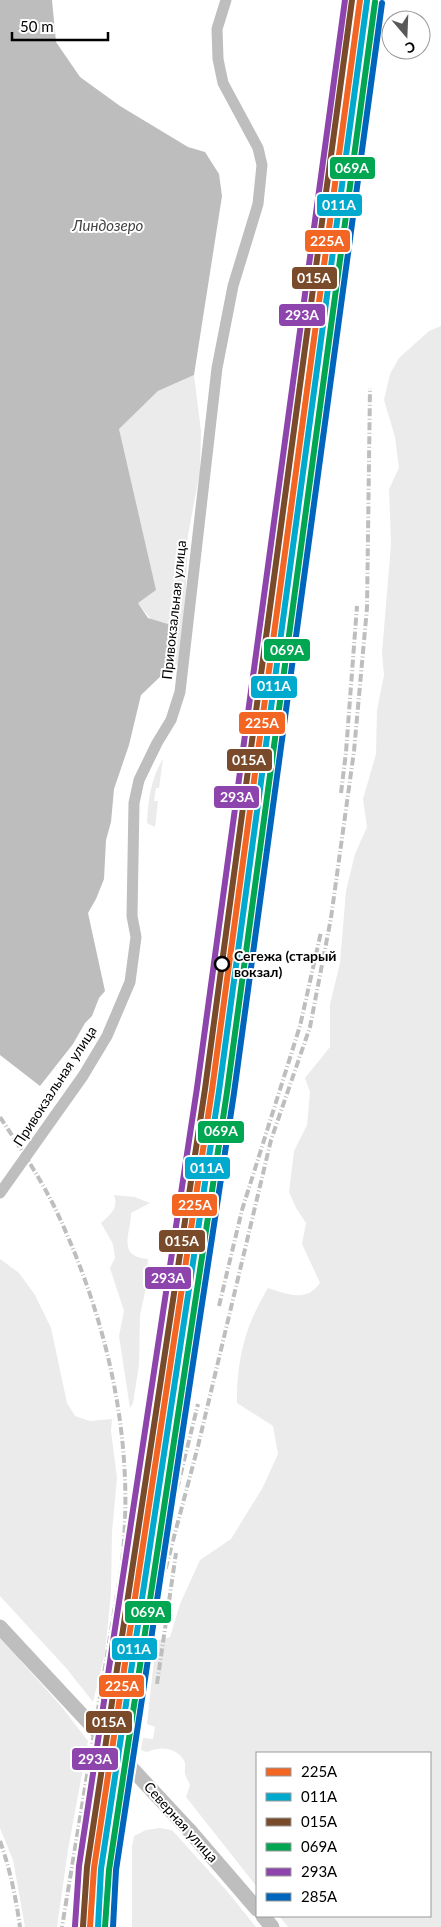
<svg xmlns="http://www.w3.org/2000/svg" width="441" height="1927" viewBox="0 0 441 1927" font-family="Lato,sans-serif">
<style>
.green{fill:#ebebeb}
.water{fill:#bdbdbd}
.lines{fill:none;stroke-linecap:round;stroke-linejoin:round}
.minor{stroke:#bebebe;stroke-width:11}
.tertiary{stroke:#bebebe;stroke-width:15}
.rail{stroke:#bebebe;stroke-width:4;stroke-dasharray:8 2.5 1 2.5;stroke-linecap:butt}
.tertiary-bridge{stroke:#bebebe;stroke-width:15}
.rail-1-casing{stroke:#fff;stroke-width:10}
.rail-2-casing{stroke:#fff;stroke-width:10}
.rail-3-casing{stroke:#fff;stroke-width:10}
.rail-4-casing{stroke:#fff;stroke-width:10}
.rail-5-casing{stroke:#fff;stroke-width:10}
.rail-6-casing{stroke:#fff;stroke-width:10}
.rail-1{stroke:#f26522;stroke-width:6}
.rail-2{stroke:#00a9ce;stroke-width:6}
.rail-3{stroke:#7a4b2a;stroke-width:6}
.rail-4{stroke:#00a651;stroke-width:6}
.rail-5{stroke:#8e44ad;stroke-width:6}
.rail-6{stroke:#0065bd;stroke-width:6}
.stop-dot{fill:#fff;stroke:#000;stroke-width:2.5}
.labels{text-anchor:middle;stroke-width:4;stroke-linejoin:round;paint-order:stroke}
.street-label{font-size:14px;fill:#000;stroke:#fff}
.stop-label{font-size:14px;font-weight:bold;fill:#000;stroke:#fff;text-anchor:start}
.water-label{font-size:15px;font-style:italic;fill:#424242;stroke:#fff}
.line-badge{stroke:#fff;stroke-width:2}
.badge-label{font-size:14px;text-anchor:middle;font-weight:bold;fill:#fff}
</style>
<rect width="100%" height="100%" fill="#fff"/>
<!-- green -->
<g class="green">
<path d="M441,326v1601h-153l-9,-11h151v-163h-173v134l-71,-90 4,-12c-1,-3 -4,-7 -5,-11 -1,-6 2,-10 -2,-15 -8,-12 -24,-13 -36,-7l-6,-2 2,-12 10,1 2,-12 -8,-3 9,-83 14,-4 10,-33 20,-44 31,-21 32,-52 15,-33 -5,-28 -36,-23c0,-45 8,-77 31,-115 19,6 38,15 52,-5l-18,-39 4,-21 -10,-15 -7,-16 5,-41 13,-26 3,-33 -5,-14 25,-31v-43l10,-41 6,-72 9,-37 12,-27 -4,-28 13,-45 1,-44 7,-35 -2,-22 9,-109 -2,-55 10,-21 -4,-31 -11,-37 6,-26 9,-16 30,-27z"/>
<polygon points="194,375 201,431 200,471 188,535 183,660 162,675 170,643 138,603 119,429 158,391"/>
<path d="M163,759l-4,29h-3l-2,13h4l-3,26 -8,-4c1,-21 4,-46 16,-64z"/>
<path d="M114,1195l21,2 15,6 -19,10c0,21 -15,43 17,46l-3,33 -5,23 -1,50 -6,38 -3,5 -11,-72 5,-25 -14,-43 5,-10 -2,-14 -12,-21c9,-8 18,-15 13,-28z"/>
<polygon points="0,1259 19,1273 35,1295 51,1328 67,1403 75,1416 90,1421 112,1419 111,1431 117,1478 112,1532 111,1593 105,1653 93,1702 67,1669 0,1596"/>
<polygon points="0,1635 18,1654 20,1660 61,1706 88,1741 68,1850 57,1927 25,1927 13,1860 0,1828"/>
<polygon points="160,1828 172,1830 226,1890 256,1927 132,1927 132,1847 134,1836 146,1830"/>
</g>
<!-- water -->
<polygon class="water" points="0,0 52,0 56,42 80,77 120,106 188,147 205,152 219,174 222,196 194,375 158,391 119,429 156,590 138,603 148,618 168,624 170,643 162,675 141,695 129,745 114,789 111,822 106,840 104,879 96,899 88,913 105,991 99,998 92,1016 85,1023 73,1044 40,1086 0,1055"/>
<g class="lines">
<!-- minor -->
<polyline class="minor" points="0,1193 83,1076 107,1036 130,982 136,937 132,916 134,803 139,780 157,743 171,720 180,692 217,368 233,286 258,204 262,165 258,148 223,83 218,59 217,29 226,0"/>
<!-- tertiary -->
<g class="tertiary">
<polyline points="0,1627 25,1654"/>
<polyline points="189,1830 257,1909"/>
<polyline points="263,1916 272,1927"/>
</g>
<!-- rail -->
<g class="rail">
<polyline points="341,793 346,752 357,606"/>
<path d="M0,1117c19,29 39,59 55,91 53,112 82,237 66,362l-59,357"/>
<polyline points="219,1306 242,1210 300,1026 321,932"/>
<polyline points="171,1488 177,1449"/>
<polyline points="155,1584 159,1562 198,1404"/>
<polyline points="157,1684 176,1553"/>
<path d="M0,1841c10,28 16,57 20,86"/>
<polyline points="106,1845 108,1783"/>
<polyline points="109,1927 109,1873 116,1811 141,1662 198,1446 271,1140 310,1027 331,918 354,751 367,608 370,388"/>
</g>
<!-- tertiary-bridge -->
<polyline class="tertiary-bridge" points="25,1654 189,1830"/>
<defs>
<polyline id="rail-1" points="90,1927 94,1868 212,1090 360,0"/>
<polyline id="rail-2" points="98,1927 101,1869 219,1091 367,1"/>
<polyline id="rail-3" points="83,1926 87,1867 205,1089 352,0"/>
<polyline id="rail-4" points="105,1927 109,1870 227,1092 375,2"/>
<polyline id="rail-5" points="75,1926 79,1866 197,1088 345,0"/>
<polyline id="rail-6" points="113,1927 116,1870 234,1093 382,3"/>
</defs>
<!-- rail-1 casing -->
<use href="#rail-1" class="rail-1-casing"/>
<!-- rail-2 casing -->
<use href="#rail-2" class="rail-2-casing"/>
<!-- rail-3 casing -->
<use href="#rail-3" class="rail-3-casing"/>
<!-- rail-4 casing -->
<use href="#rail-4" class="rail-4-casing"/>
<!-- rail-5 casing -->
<use href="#rail-5" class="rail-5-casing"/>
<!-- rail-6 casing -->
<use href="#rail-6" class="rail-6-casing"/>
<!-- rail-1 -->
<use href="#rail-1" class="rail-1"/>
<!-- rail-2 -->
<use href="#rail-2" class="rail-2"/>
<!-- rail-3 -->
<use href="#rail-3" class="rail-3"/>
<!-- rail-4 -->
<use href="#rail-4" class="rail-4"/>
<!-- rail-5 -->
<use href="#rail-5" class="rail-5"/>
<!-- rail-6 -->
<use href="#rail-6" class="rail-6"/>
</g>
<!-- markers -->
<circle class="stop-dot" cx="222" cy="964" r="7"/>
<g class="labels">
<!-- street labels -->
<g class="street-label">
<text transform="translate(174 610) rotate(-84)" y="5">Привокзальная улица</text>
<text transform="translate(55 1086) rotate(-57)" y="5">Привокзальная улица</text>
<text transform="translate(181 1822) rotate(48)" y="5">Северная улица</text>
</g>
<!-- stop labels -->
<g class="stop-label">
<text x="234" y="961">Сегежа (старый<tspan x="234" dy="16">вокзал)</tspan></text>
</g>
<!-- water labels -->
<g class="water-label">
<text x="108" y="231">Линдозеро</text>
</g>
</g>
<g class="line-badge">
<rect x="329" y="156" width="47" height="24" rx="5" fill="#00a651"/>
<rect x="316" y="193" width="47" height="24" rx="5" fill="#00a9ce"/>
<rect x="304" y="229" width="47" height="24" rx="5" fill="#f26522"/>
<rect x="291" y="266" width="47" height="24" rx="5" fill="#7a4b2a"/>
<rect x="278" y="303" width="48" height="24" rx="5" fill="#8e44ad"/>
<rect x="263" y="638" width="48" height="24" rx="5" fill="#00a651"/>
<rect x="250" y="675" width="48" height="24" rx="5" fill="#00a9ce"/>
<rect x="238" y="711" width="48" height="24" rx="5" fill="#f26522"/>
<rect x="226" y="748" width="47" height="24" rx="5" fill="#7a4b2a"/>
<rect x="213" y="785" width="47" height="24" rx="5" fill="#8e44ad"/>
<rect x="197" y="1120" width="48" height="24" rx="5" fill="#00a651"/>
<rect x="184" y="1156" width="47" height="24" rx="5" fill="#00a9ce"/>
<rect x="171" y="1193" width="47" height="24" rx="5" fill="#f26522"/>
<rect x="158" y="1229" width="48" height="24" rx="5" fill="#7a4b2a"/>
<rect x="144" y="1266" width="48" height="24" rx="5" fill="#8e44ad"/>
<rect x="124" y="1600" width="48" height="24" rx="5" fill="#00a651"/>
<rect x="111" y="1637" width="47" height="24" rx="5" fill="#00a9ce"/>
<rect x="98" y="1674" width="47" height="24" rx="5" fill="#f26522"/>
<rect x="85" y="1710" width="48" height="24" rx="5" fill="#7a4b2a"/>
<rect x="71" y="1747" width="48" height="24" rx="5" fill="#8e44ad"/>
</g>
<g class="badge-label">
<text x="352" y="173">069А</text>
<text x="339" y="210">011А</text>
<text x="327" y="246">225А</text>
<text x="314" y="283">015А</text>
<text x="302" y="320">293А</text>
<text x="287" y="655">069А</text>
<text x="274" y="691">011А</text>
<text x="262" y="728">225А</text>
<text x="249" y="765">015А</text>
<text x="237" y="802">293А</text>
<text x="221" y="1136">069А</text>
<text x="207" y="1173">011А</text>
<text x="195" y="1210">225А</text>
<text x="182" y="1246">015А</text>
<text x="168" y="1283">293А</text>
<text x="148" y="1617">069А</text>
<text x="134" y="1654">011А</text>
<text x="122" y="1691">225А</text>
<text x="109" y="1727">015А</text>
<text x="95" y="1764">293А</text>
</g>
<!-- legend -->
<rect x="256" y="1752" width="175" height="165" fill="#ffffff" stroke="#999999"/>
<rect x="266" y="1768" width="25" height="8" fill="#f26522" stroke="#999999"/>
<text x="301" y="1777" font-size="15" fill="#000000">225А</text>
<rect x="266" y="1793" width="25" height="8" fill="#00a9ce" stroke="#999999"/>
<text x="301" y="1802" font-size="15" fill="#000000">011А</text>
<rect x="266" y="1818" width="25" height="8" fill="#7a4b2a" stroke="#999999"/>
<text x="301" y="1827" font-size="15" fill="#000000">015А</text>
<rect x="266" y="1843" width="25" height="8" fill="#00a651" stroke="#999999"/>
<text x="301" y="1852" font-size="15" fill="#000000">069А</text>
<rect x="266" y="1868" width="25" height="8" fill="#8e44ad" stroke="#999999"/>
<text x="301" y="1877" font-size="15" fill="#000000">293А</text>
<rect x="266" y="1893" width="25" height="8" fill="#0065bd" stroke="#999999"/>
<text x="301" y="1902" font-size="15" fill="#000000">285А</text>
<!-- north arrow -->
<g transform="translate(406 35) rotate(161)"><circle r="24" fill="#ffffff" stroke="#999999"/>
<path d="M0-4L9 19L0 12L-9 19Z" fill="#595959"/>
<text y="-8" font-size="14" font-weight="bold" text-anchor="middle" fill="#000000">С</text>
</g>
<!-- scale -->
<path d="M12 32v8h96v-8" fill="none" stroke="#000000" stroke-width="2.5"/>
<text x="20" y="32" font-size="15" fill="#000000" stroke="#ffffff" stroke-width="4" paint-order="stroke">50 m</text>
</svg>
